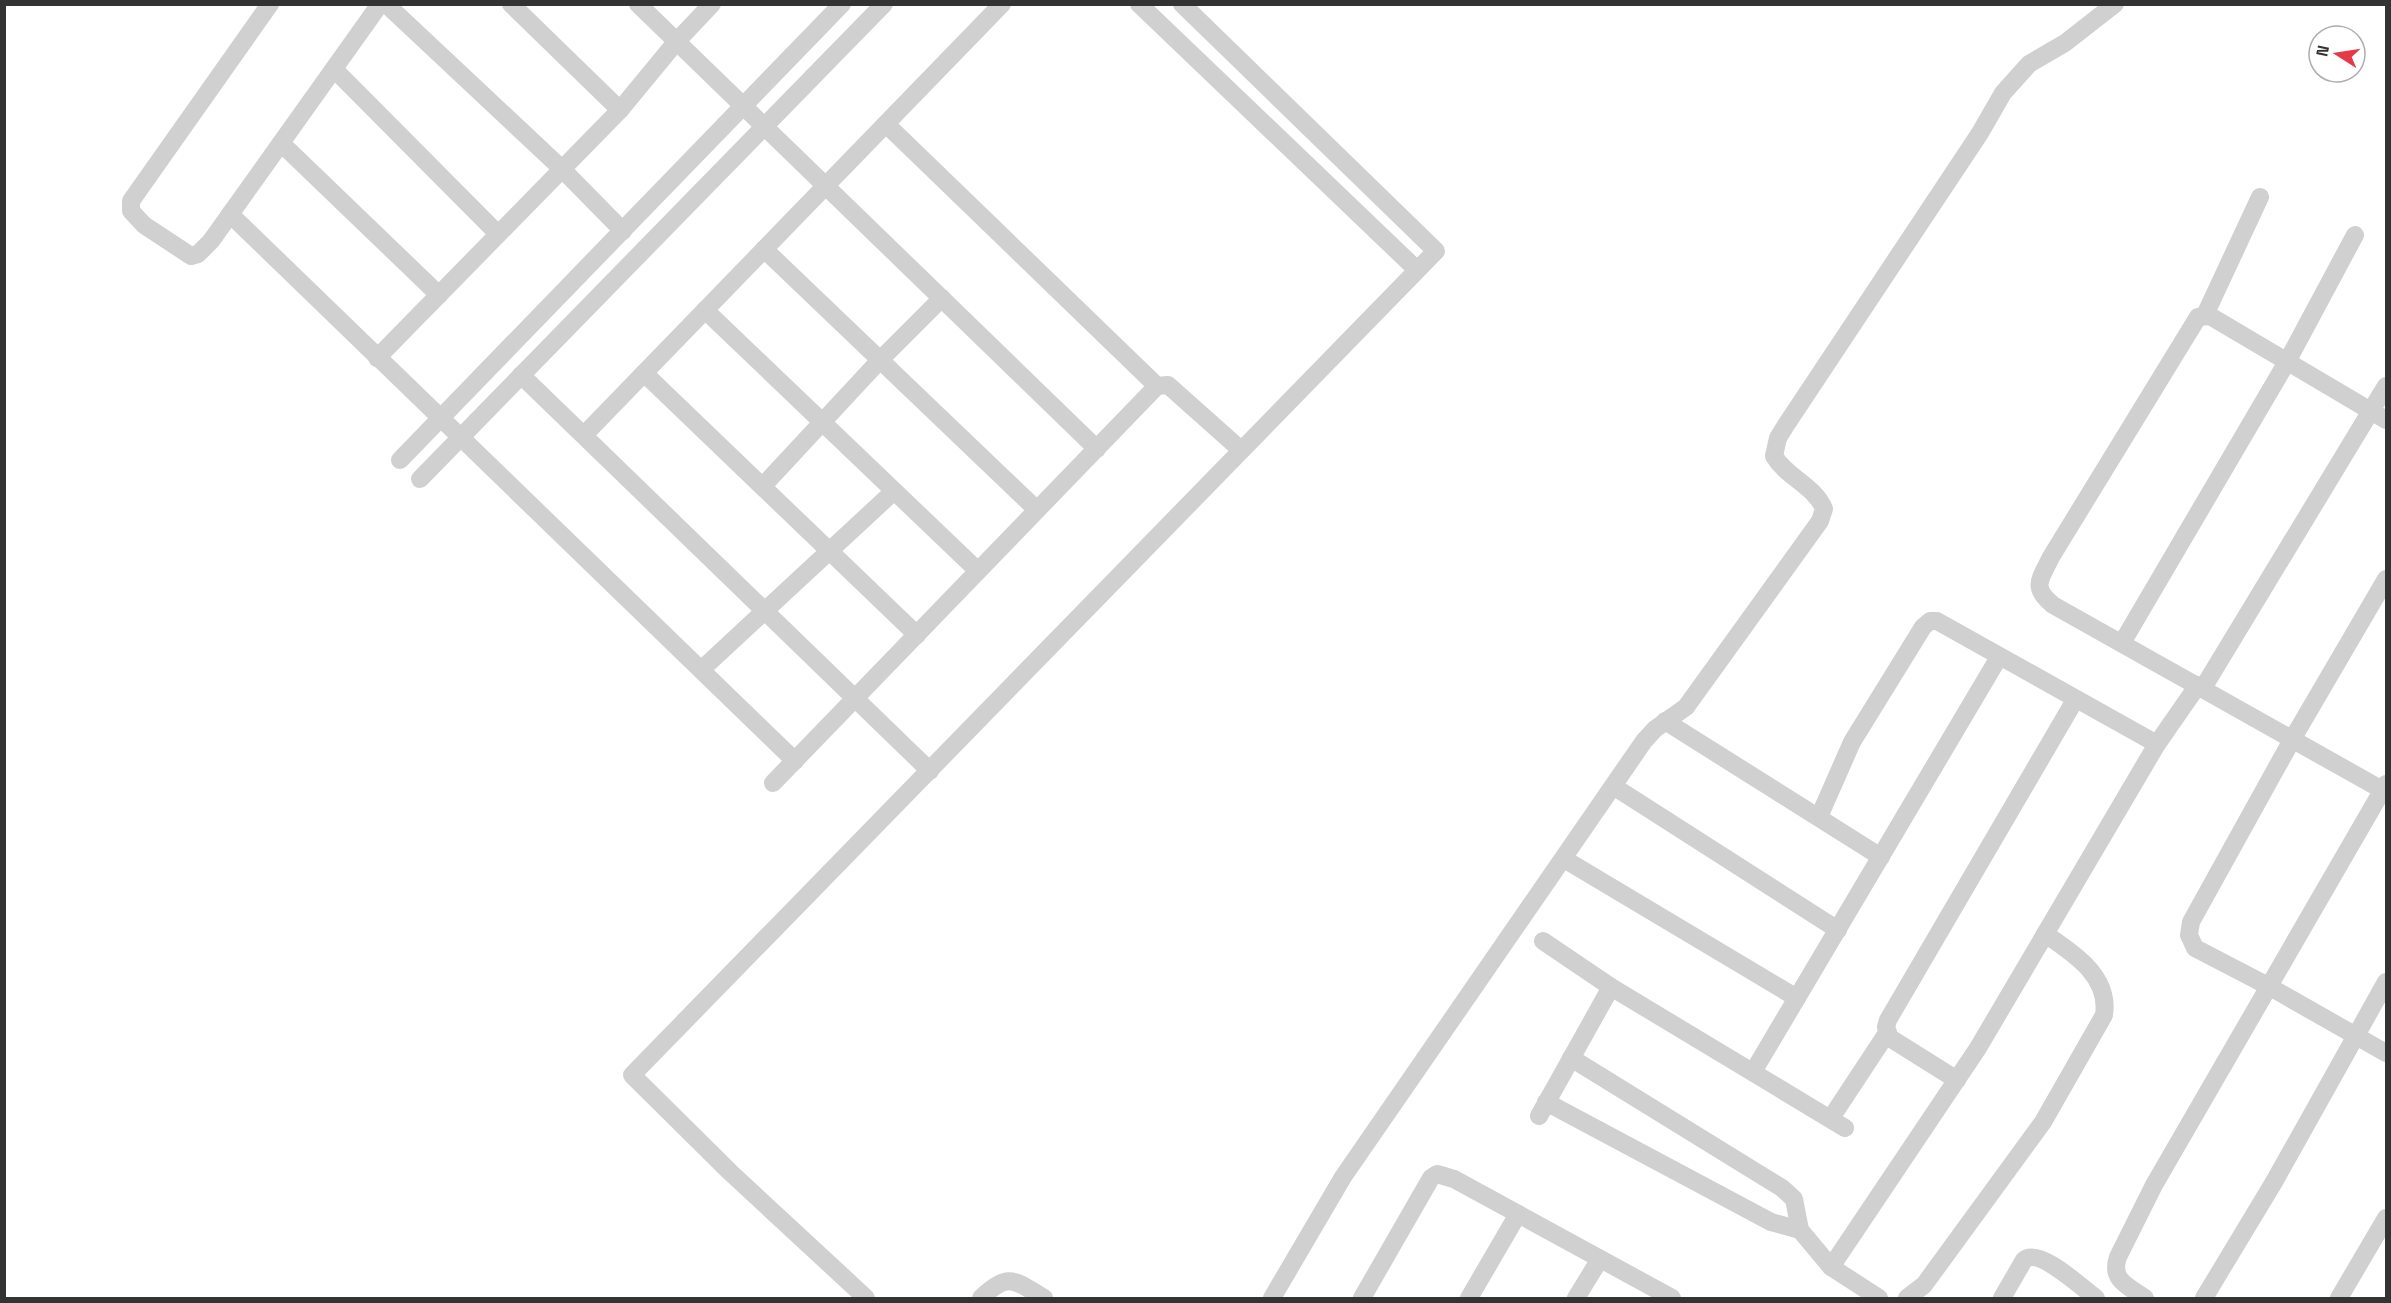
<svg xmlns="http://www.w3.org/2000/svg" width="2391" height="1303" viewBox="0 0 2391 1303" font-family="'Space Grotesk',sans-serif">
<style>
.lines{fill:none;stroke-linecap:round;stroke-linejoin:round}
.minor{stroke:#d0d0d0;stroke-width:18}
</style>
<rect width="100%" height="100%" fill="#fff"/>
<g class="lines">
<!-- minor -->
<g class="minor">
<polyline points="270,4 131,201 131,211 144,225 191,256 198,254 211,241 380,4"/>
<polyline points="386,4 562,169 623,231"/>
<polyline points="511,4 620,110"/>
<polyline points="638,4 1097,449"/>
<polyline points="1139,4 1416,269"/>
<polyline points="334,69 498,234"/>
<polyline points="886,124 1157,386"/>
<polyline points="281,143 439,295"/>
<polyline points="230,214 795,761"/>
<polyline points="764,249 1037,510"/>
<polyline points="705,310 978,571"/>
<polyline points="2205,315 2260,197"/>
<polyline points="377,358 620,110 676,42 712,4"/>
<polyline points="644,373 917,635"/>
<polyline points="521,375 930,771"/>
<path d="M2386,420l-176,-104 -12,1 -147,240c-11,23 -20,30 2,48l333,187"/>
<polyline points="585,434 1002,4"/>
<polyline points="400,460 842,4"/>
<polyline points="420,479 884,4"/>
<polyline points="763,486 880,360 942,298"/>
<polyline points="2386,579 2293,738 2191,922 2189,935 2195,948 2270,987 2386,1053"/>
<polyline points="2122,643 2288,360 2355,235"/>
<polyline points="701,670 893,492"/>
<polyline points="2203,688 2386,386"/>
<polyline points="1665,721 1881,857"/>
<polyline points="773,783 1157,386 1168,385 1241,450"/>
<polyline points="1613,786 1838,930"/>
<polyline points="1819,817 1852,742 1923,627 1930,621 1937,621 2157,744"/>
<polyline points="1564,859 1797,998"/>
<polyline points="1543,941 1611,987 1845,1128"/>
<polyline points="1571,1058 1782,1188 1794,1199 1800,1230"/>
<polyline points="1753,1072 1999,657"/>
<polyline points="1957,1080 1890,1038 1886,1027 1888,1020 2075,700"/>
<polyline points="1546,1102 1771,1222 1800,1230 1831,1267 1978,1048 2157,744 2198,685"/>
<polyline points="1539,1116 1611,987"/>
<polyline points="1831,1118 1887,1033"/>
<polyline points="1831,1267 1879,1298"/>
<polyline points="866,1298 730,1172 632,1075 1436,251 1182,4"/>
<path d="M981,1298c28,-27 34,-17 63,0"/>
<path d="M1272,1298l71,-121 301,-436 11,-12 31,-22 134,-186 4,-12c-9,-23 -38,-32 -50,-53l4,-18 8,-13 194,-292 23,-40 26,-29 36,-21 50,-39"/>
<polyline points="1362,1298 1431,1178 1437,1174 1454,1179 1672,1298"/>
<polyline points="1469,1298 1518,1214"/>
<polyline points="1576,1298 1600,1259"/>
<path d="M1907,1298l17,-13 119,-163 61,-107c6,-39 -31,-62 -59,-81"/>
<path d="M2002,1298l22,-38c15,-13 58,28 72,38"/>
<path d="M2145,1298c-17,-12 -35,-18 -27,-41l36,-72 232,-401"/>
<polyline points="2204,1298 2274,1182 2386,982"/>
<polyline points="2339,1298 2386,1218"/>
</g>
</g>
<!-- border -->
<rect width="2391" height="1303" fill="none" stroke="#333333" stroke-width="12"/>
<!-- north arrow -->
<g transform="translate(2337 54) rotate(282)"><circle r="28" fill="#ffffff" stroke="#adadad" stroke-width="1.5"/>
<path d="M0-4.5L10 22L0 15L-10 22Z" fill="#e63946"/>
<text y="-9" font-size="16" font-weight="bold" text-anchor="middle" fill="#333333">N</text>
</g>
</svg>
